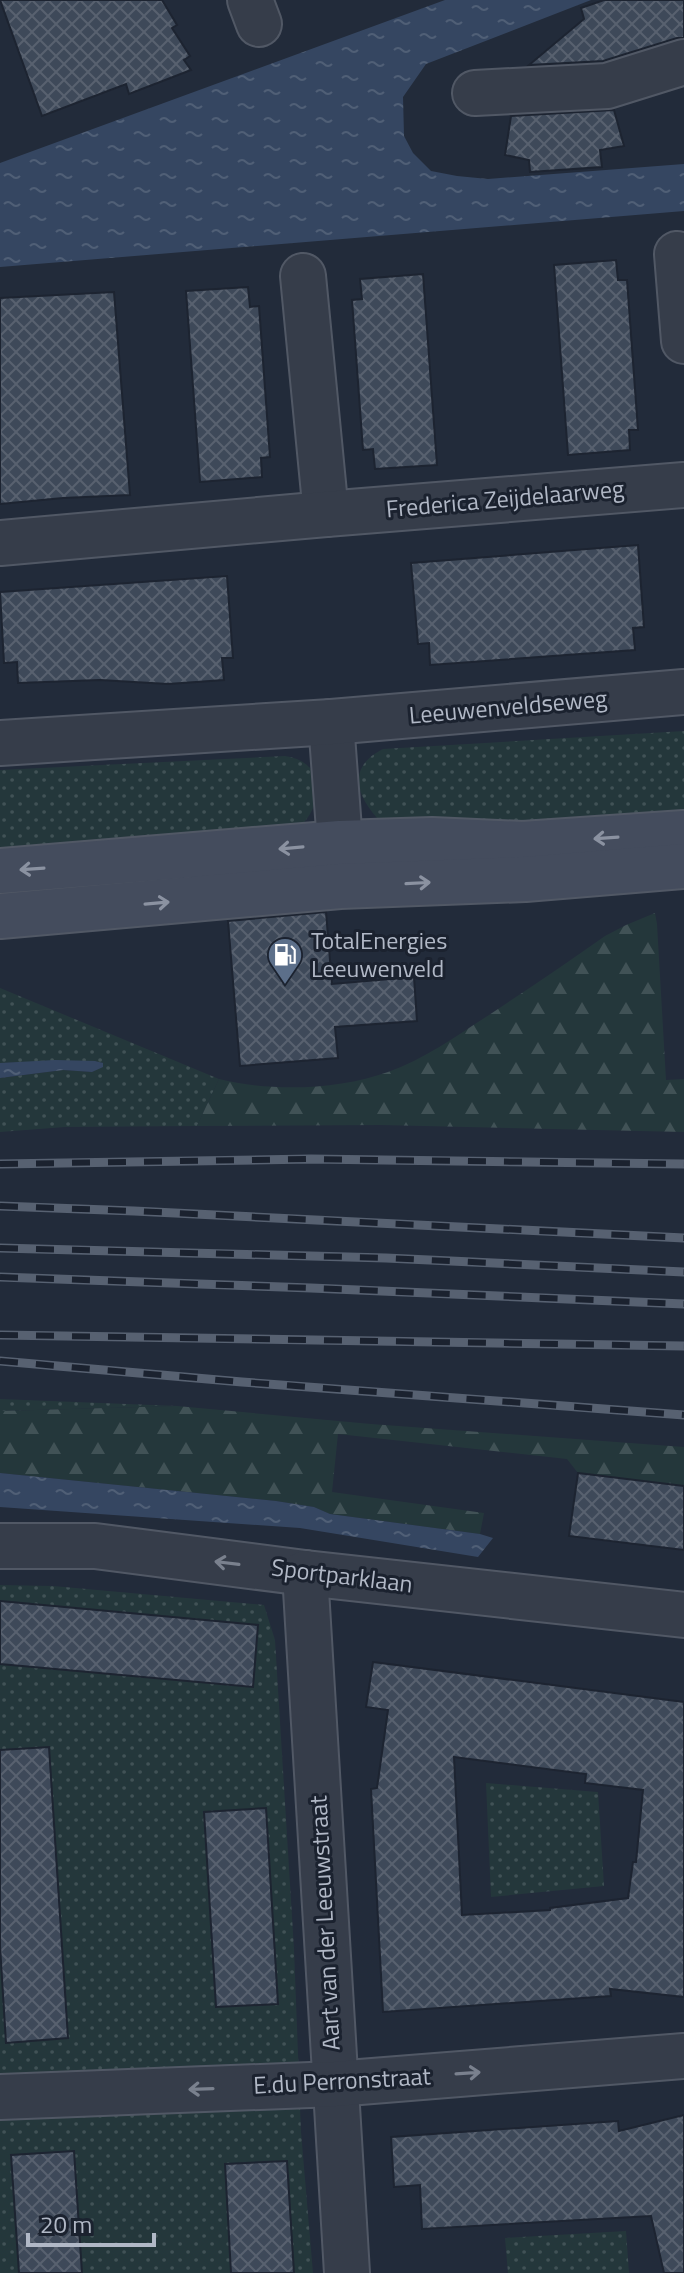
<svg xmlns="http://www.w3.org/2000/svg" width="684" height="2273" viewBox="0 0 684 2273" font-family="'Titillium Web',sans-serif">
<style>
.grass{fill:url(#grass-dots)}
.forest{fill:url(#forest-firs)}
.water{fill:url(#water-ripples)}
.building{fill:url(#building-cross-hatch);stroke:#1d2431;stroke-width:2;fill-rule:evenodd}
.lines{fill:none;stroke-linecap:round;stroke-linejoin:round}
.street-casing{stroke:#515865;stroke-width:48}
.secondary-casing{stroke:#515865;stroke-width:48}
.street{stroke:#363d4a;stroke-width:44}
.secondary{stroke:#444c5d;stroke-width:44}
.rail-casing{stroke:#576171;stroke-width:9}
.rail{stroke:#1b222f;stroke-width:6;stroke-dasharray:18;stroke-linecap:butt}
.oneway{stroke:#8b92a1}
.oneway2{stroke:#7a818e}
.labels{text-anchor:middle;stroke-width:6;stroke-linejoin:round;paint-order:stroke}
.street-label{font-size:24px;fill:#b1b8c6;stroke:#1b222f}
.poi-label{font-size:24px;fill:#b1b8c6;stroke:#1b222f;text-anchor:start}
</style>
<defs>
<pattern id="grass-dots" width="8" height="8" patternUnits="userSpaceOnUse" patternTransform="scale(2)"><rect width="8" height="8" fill="#24373b"/><path d="M2 2h.1M6 6h.1" fill="none" stroke="#415256" stroke-width="1.8" stroke-linecap="round"/></pattern>
<pattern id="forest-firs" width="22" height="20" patternUnits="userSpaceOnUse" patternTransform="scale(2)"><rect width="22" height="20" fill="#24373b"/><path d="M5 1l3.5 6h-7zM16 11l3.5 6h-7z" fill="#415256"/></pattern>
<pattern id="water-ripples" width="26" height="14" patternUnits="userSpaceOnUse" patternTransform="scale(2)"><rect width="26" height="14" fill="#354661"/><path d="M2 4q2-2 4 0t4 0M15 11q2-2 4 0t4 0" fill="none" stroke="#505f76"/></pattern>
<pattern id="building-cross-hatch" width="8" height="8" patternUnits="userSpaceOnUse" patternTransform="scale(2)"><rect width="8" height="8" fill="#3e4959"/><path d="M0 0l8 8M0 8l8-8" fill="none" stroke="#58616f"/></pattern>
</defs>
<rect width="100%" height="100%" fill="#222b3a"/>
<!-- grass -->
<g class="grass">
<path d="M684,731v88l-132,11 -170,-7c-25,-25 -37,-55 1,-74z"/>
<path d="M285,756c42,6 39,48 14,72l-299,31v-89z"/>
<polygon points="0,988 219,1079 197,1126 65,1127 0,1132 0,1078 63,1070 92,1072 103,1066 102,1063 95,1061 0,1063"/>
<polygon points="0,1399 177,1406 0,1411"/>
<polygon points="0,1585 53,1586 264,1605 275,1640 294,1949 301,2132 313,2273 0,2273"/>
<polygon points="486,1783 598,1792 604,1886 491,1897"/>
<polygon points="626,2231 629,2273 508,2273 505,2238"/>
</g>
<!-- forest -->
<g class="forest">
<path d="M655,913l2,11 9,156 18,-1v53l-303,-7 -184,1 22,-47c52,13 119,11 169,-7 37,-13 68,-36 101,-57 39,-26 78,-52 116,-79l21,-11z"/>
<polygon points="177,1406 371,1424 684,1447 684,1486 578,1473 567,1459 338,1434 332,1492 484,1513 480,1534 330,1514 314,1507 276,1501 0,1473 0,1411"/>
</g>
<!-- water -->
<g class="water">
<polygon points="445,0 591,0 426,64 403,97 404,136 413,153 431,171 457,176 488,179 684,164 684,211 0,267 0,163"/>
<polygon points="55,1060 95,1061 103,1063 103,1067 92,1072 63,1070 0,1078 0,1063"/>
<polygon points="0,1473 276,1501 314,1507 330,1514 480,1534 493,1538 478,1557 300,1528 0,1507"/>
</g>
<!-- building -->
<g class="building">
<polygon points="0,0 162,0 177,25 172,28 190,56 184,60 191,70 129,94 126,84 42,116"/>
<polygon points="604,0 684,0 684,38 677,38 603,61 529,65 584,19 581,8"/>
<polygon points="614,110 624,146 600,150 602,167 530,172 529,160 505,155 511,116"/>
<polygon points="616,260 618,280 627,280 638,430 629,430 630,450 568,455 554,265"/>
<polygon points="423,274 437,465 375,469 373,449 363,450 352,300 362,299 360,279"/>
<polygon points="248,287 250,307 259,306 270,457 261,458 262,477 200,482 186,291"/>
<polygon points="114,292 130,495 63,498 0,504 0,298"/>
<polygon points="638,545 644,627 633,628 635,650 430,665 429,643 418,644 411,563"/>
<polygon points="227,576 233,658 222,658 224,680 168,684 100,680 18,683 17,662 4,663 0,592"/>
<polygon points="326,912 332,984 414,977 417,1021 335,1027 338,1058 240,1066 228,921"/>
<polygon points="578,1473 684,1486 684,1550 569,1536"/>
<polygon points="0,1601 258,1625 253,1687 0,1664"/>
<path d="M373,1662l311,40v295l-74,-8 1,7 -228,16 -12,-223 6,-1 11,-78 -22,-3zM454,1757l132,17 -1,9 58,7 -7,72h-3l-5,36 -78,10v2l-88,5z"/>
<polygon points="49,1747 68,2038 6,2043 0,1946 0,1750"/>
<polygon points="266,1808 278,2004 216,2007 204,1812"/>
<polygon points="684,2115 684,2273 664,2273 651,2216 422,2229 420,2185 394,2187 391,2137 618,2121 619,2131"/>
<polygon points="74,2151 82,2273 19,2273 11,2155"/>
<polygon points="287,2161 294,2273 231,2273 225,2164"/>
</g>
<g class="lines">
<defs>
<g id="street">
<polyline points="250,0 259,24"/>
<polyline points="475,93 607,86 684,62"/>
<polyline points="677,254 684,341"/>
<polyline points="303,276 326,514"/>
<polyline points="0,543 326,514 684,485"/>
<polyline points="331,722 340,843 340,880"/>
<polyline points="0,743 331,722 684,692"/>
<polyline points="0,1546 95,1546 305,1573 684,1615"/>
<polyline points="305,1573 347,2273"/>
<polyline points="0,2097 335,2084 684,2056"/>
</g>
<g id="secondary">
<polyline points="0,871 340,843 432,840 523,844 684,833"/>
<polyline points="0,916 340,886 525,879 684,866"/>
</g>
</defs>
<!-- street casing -->
<use href="#street" class="street-casing"/>
<!-- secondary casing -->
<use href="#secondary" class="secondary-casing"/>
<!-- street -->
<use href="#street" class="street"/>
<!-- secondary -->
<use href="#secondary" class="secondary"/>
<defs>
<g id="rail">
<polyline points="0,1164 311,1159 684,1164"/>
<polyline points="0,1206 134,1211 684,1238"/>
<polyline points="0,1248 386,1258 684,1272"/>
<polyline points="0,1277 311,1288 684,1304"/>
<polyline points="0,1335 684,1346"/>
<polyline points="0,1361 242,1382 684,1415"/>
</g>
</defs>
<!-- rail casing -->
<use href="#rail" class="rail-casing"/>
<!-- rail -->
<use href="#rail" class="rail"/>
</g>
<!-- one-way arrows -->
<defs><path id="oneway-shaft" d="M-6 0H5M1.5-3L5.5 0L1.5 3" fill="none" stroke-width="1.6" stroke-linecap="round" stroke-linejoin="round" transform="scale(2)"/></defs>
<g class="oneway">
<use href="#oneway-shaft" transform="translate(606 838) rotate(176)"/>
<use href="#oneway-shaft" transform="translate(291 848) rotate(175)"/>
<use href="#oneway-shaft" transform="translate(32 869) rotate(176)"/>
<use href="#oneway-shaft" transform="translate(418 883) rotate(-3)"/>
<use href="#oneway-shaft" transform="translate(157 903) rotate(-5)"/>
</g>
<g class="oneway2">
<use href="#oneway-shaft" transform="translate(227 1563) rotate(-173)"/>
<use href="#oneway-shaft" transform="translate(468 2073) rotate(-4)"/>
<use href="#oneway-shaft" transform="translate(201 2089) rotate(178)"/>
</g>
<!-- icons -->
<defs>
<symbol id="fuel-pin" viewBox="-11 -11 22 30"><path d="M0 17L-7.5 6A9.5 9.5 0 1 1 7.5 6Z" fill="#5c6f8a" stroke="#1b222f"/><path d="M-5.5-6h7V0h2V4h1.3V-2.5L3-4.5l.8-.8L6-3V5H2.5V1h-1V6h-7ZM-4.2-4.7v3.2H.2V-4.7Z" fill="#fff"/></symbol>
</defs>
<g fill-rule="evenodd">
<use href="#fuel-pin" x="265" y="935" width="40" height="54"/>
</g>
<g class="labels">
<!-- street labels -->
<g class="street-label">
<text transform="translate(505 499) rotate(-5)" y="8">Frederica Zeijdelaarweg</text>
<text transform="translate(508 707) rotate(-5)" y="8">Leeuwenveldseweg</text>
<text transform="translate(342 1576) rotate(7)" y="8">Sportparklaan</text>
<text transform="translate(325 1923) rotate(-93)" y="8">Aart van der Leeuwstraat</text>
<text transform="translate(342 2081) rotate(-3)" y="8">E.du Perronstraat</text>
</g>
<!-- poi labels -->
<g class="poi-label">
<text x="311" y="949">TotalEnergies<tspan x="311" dy="28">Leeuwenveld</tspan></text>
</g>
</g>
<!-- scale -->
<path d="M28 2233v12h126v-12" fill="none" stroke="#b1b8c6" stroke-width="4"/>
<text x="40" y="2233" font-size="24" fill="#b1b8c6" stroke="#1b222f" stroke-width="6" paint-order="stroke">20 m</text>
</svg>
